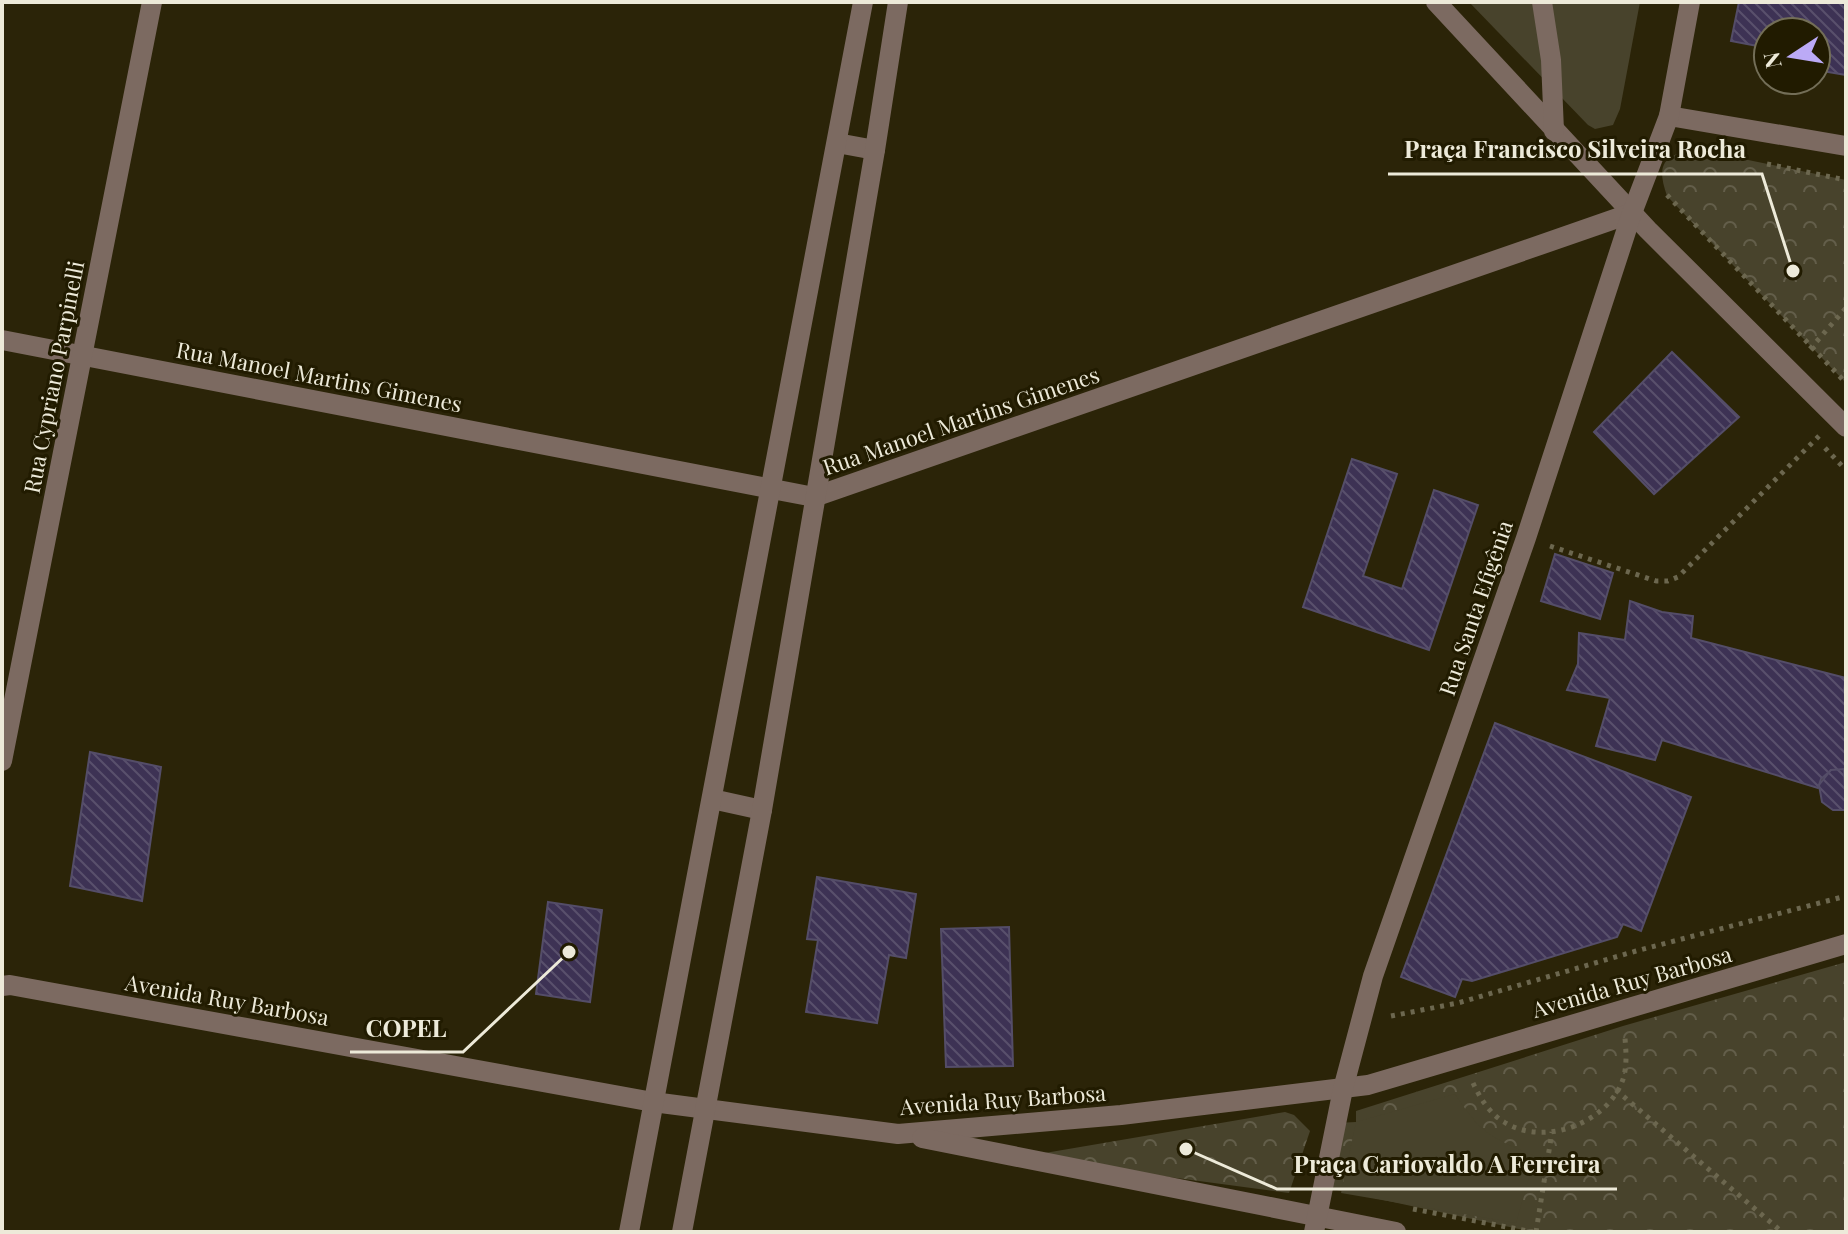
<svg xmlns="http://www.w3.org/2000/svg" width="1848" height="1234" viewBox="0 0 1848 1234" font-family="'Playfair Display',serif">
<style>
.park{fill:url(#park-crowns)}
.garden{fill:#48432c}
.building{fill:url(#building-back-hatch);stroke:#544d68;stroke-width:2}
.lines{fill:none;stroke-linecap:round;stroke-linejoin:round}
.path{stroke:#6c674f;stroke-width:5;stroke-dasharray:4 6;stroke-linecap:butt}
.minor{stroke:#7c6a61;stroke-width:20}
.labels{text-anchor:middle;stroke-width:6;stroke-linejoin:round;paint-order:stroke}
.street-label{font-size:22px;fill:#edead9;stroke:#211b00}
.leader{fill:none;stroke:#edead9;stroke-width:3}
.callout-dot{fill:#edead9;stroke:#211b00;stroke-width:3}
.callout-label{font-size:24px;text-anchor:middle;font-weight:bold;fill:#edead9;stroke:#211b00;stroke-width:6;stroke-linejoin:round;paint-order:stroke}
</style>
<defs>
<pattern id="park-crowns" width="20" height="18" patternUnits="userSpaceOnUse" patternTransform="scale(2)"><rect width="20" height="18" fill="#48432c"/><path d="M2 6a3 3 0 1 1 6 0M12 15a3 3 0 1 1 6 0" fill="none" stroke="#635e4a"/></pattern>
<pattern id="building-back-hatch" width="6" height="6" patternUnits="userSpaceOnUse" patternTransform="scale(2)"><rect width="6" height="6" fill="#3d3254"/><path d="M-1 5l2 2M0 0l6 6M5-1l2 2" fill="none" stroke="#59506c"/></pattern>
</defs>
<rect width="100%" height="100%" fill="#2b2408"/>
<!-- park -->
<g class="park">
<path d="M1694,149l152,31v203l-179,-187c-11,-32 -4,-40 27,-47z"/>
<polygon points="1846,962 1846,1232 1533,1232 1332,1189 1337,1123 1356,1122 1356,1111 1623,1026"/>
<polygon points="1285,1112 1294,1115 1310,1131 1289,1193 1154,1175 1045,1153"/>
</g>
<!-- garden -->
<g class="garden">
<polygon points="1469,2 1640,2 1620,109 1613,125 1595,129 1588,125"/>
<path d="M1455,1094c26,40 37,44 80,62l-19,67 -175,-30 15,-71z"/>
</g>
<!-- building -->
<g class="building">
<polygon points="1739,2 1846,2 1846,75 1816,70 1816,32 1768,32 1768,48 1731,41"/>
<polygon points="1672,352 1739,417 1654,494 1594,432"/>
<polygon points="1352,459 1397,474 1363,576 1402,589 1434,490 1478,505 1429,650 1303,607"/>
<polygon points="1555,554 1613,573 1600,619 1541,601"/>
<polygon points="1630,601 1662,612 1693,616 1691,638 1846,678 1844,691 1846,698 1846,770 1831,770 1821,779 1818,788 1662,740 1655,760 1596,746 1610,698 1567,690 1578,664 1579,633 1625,640"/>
<polygon points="1495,723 1691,797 1641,931 1623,924 1617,937 1472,981 1462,979 1455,997 1401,977"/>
<polygon points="90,752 161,767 142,901 70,886"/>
<polygon points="1844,769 1846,810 1833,810 1822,802 1819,785 1831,770"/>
<polygon points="817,877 916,894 906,958 889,955 877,1023 806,1012 818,940 807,939"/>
<polygon points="548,902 602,910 590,1002 536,994"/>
<polygon points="1009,927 1013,1066 946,1067 941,929"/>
</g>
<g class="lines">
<!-- path -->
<g class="path">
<polyline points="1767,164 1846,180"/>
<polyline points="1667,195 1846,383"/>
<polyline points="1810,349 1846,308"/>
<polyline points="1825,448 1846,470"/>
<polyline points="1550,546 1656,581 1668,581 1678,577 1819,436"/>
<polyline points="1391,1016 1458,1003 1636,951 1846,896"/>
<path d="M1473,1083c7,15 17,31 31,39 41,26 107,0 120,-46 3,-13 2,-25 1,-38"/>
<polyline points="1616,1090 1782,1232"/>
<polyline points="1413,1209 1533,1232"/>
<polyline points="1536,1232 1552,1132"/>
</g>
<!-- minor -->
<g class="minor">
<polyline points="1436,2 1648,230 1846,427"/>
<polyline points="1542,2 1551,60 1554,131"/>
<polyline points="1669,116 1846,146"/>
<polyline points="837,143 875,150"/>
<polyline points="2,340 814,497 1632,213"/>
<polyline points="2,761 152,2"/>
<polyline points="712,799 762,810"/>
<polyline points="2,986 10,985 653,1102 898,1134 1121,1115 1368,1085 1846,944"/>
<polyline points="922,1138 1396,1232"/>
<polyline points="629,1232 863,2"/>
<polyline points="682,1232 762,810 875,150 898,2"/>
<polyline points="1314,1232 1343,1089 1373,976 1526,538 1632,213 1669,116 1690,2"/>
</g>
</g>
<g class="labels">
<!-- street labels -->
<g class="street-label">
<text transform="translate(54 377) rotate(-79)" y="8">Rua Cypriano Parpinelli</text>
<text transform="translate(319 377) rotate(11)" y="8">Rua Manoel Martins Gimenes</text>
<text transform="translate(961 421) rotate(-19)" y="8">Rua Manoel Martins Gimenes</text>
<text transform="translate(1476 608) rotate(-71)" y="8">Rua Santa Efigênia</text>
<text transform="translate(1632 982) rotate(-16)" y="8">Avenida Ruy Barbosa</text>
<text transform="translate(227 1000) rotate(10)" y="8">Avenida Ruy Barbosa</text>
<text transform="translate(1003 1100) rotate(-4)" y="8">Avenida Ruy Barbosa</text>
</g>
</g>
<!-- callouts -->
<path class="leader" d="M1793 271L1762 174H1388M569 952L463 1052H350M1186 1149L1277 1189H1617"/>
<g class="callout-dot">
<circle cx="1793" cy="271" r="8"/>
<circle cx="569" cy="952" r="8"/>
<circle cx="1186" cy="1149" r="8"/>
</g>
<g class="callout-label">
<text x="1575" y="158">Praça Francisco Silveira Rocha</text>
<text x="406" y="1037">COPEL</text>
<text x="1447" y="1173">Praça Cariovaldo A Ferreira</text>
</g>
<!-- border -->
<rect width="1848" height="1234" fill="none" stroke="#edead9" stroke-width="8"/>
<!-- north arrow -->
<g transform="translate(1792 56) rotate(258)"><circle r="38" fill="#211b00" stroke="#736e57" stroke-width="2"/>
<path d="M0-6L14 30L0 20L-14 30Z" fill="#bbaaf6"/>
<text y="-12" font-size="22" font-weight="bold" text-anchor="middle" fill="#edead9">N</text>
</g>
</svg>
